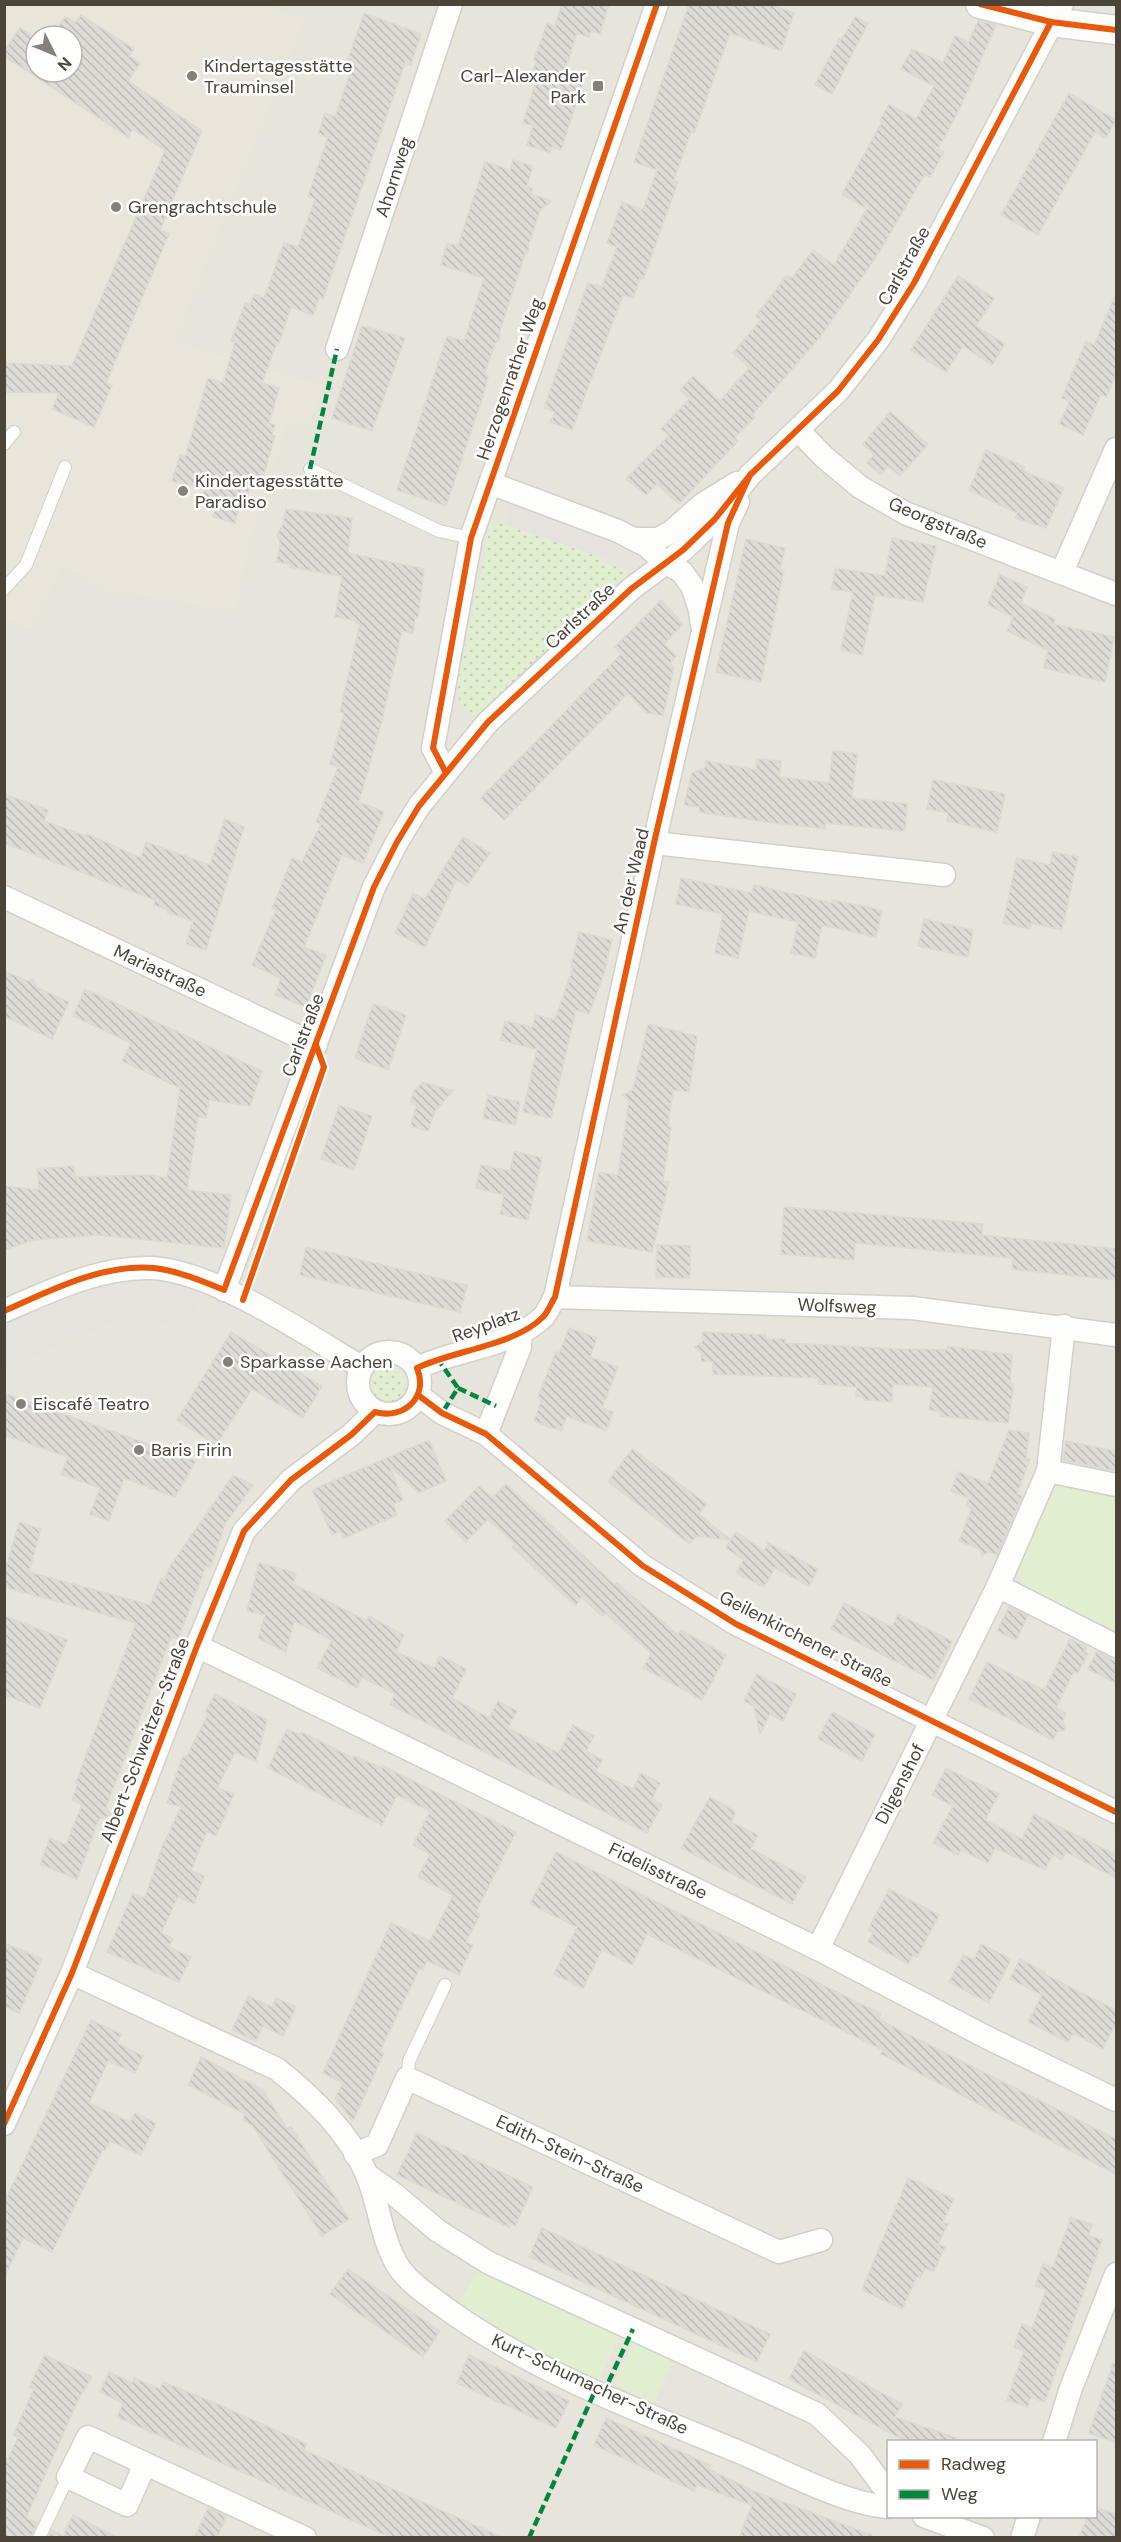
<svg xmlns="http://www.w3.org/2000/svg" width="1121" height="2542" viewBox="0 0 1121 2542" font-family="'DM Sans',sans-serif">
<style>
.residential{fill:#e7e4dc;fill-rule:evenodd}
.education{fill:#eae5da;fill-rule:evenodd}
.grass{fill:url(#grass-dots)}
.park{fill:#e1eecf}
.parking{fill:#e6e3df}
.building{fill:url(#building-back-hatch);stroke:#dcd9d4;stroke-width:1.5}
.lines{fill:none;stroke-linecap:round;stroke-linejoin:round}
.service-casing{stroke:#d2d0cb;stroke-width:14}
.minor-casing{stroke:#d2d0cb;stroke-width:25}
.tertiary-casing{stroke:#d2d0cb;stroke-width:31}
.service{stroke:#fdfdfc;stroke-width:12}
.minor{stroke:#fdfdfc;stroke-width:22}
.tertiary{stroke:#fdfdfc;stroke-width:28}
.quiet{stroke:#00873e;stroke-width:4.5;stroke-dasharray:9 4.5;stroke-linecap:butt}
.cycleway-casing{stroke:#fff;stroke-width:10}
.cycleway{stroke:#e8590c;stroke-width:6}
.poi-dot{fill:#868178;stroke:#fff;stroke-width:2}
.labels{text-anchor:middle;stroke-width:5;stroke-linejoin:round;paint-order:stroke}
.poi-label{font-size:18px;fill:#4b4439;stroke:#fff;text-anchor:start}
.street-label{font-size:18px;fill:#4b4439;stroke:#fff}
</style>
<defs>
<pattern id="grass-dots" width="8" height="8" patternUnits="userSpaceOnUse" patternTransform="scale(1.5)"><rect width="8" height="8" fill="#e1eecf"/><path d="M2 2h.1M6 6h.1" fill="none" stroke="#c3cdb2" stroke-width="1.8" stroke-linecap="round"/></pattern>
<pattern id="building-back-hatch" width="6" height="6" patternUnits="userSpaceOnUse" patternTransform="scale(1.5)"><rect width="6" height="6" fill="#dedbd6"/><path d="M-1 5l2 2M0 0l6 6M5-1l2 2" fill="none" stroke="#c0bdb8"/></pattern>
</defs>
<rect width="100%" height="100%" fill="#f4f2ee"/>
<!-- residential -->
<path class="residential" d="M5,5h1111v2532h-1111zM36,36h36v36h-36zM888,2442h208v74h-208z"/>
<!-- education -->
<path class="education" d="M260,4l44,16 -130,322 151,44 -19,41 -19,-4 -41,132 -11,56 -124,-20 -48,-25 -33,64 -25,-12v-613zM36,36h36v36h-36z"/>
<!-- grass -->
<g class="grass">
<path d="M491,523l14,1 97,34 1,4 26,9 -153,146c-17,-9 -19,-18 -18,-36z"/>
<circle cx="388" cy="1385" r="17"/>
</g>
<!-- park -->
<g class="park">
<polygon points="1052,1483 1116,1494 1116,1631 1024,1587 1018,1573"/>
<polygon points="480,2267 622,2330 599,2381 523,2349 457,2305"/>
<polygon points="633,2342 674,2360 654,2403 614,2385"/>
</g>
<!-- parking -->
<g class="parking">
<polygon points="512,504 609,538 602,558 505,524"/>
<polygon points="151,1277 200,1290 187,1332 142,1318 115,1321 5,1369 5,1321 97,1284"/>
</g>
<!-- building -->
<g class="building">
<polygon points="562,4 609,4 600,34 591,31 589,37 577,33 565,70 577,74 574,79 583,82 561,150 552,147 550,153 527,145 533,126 523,123 536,82 530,80 536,61 534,60 547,23 555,26"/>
<polygon points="689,4 769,4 794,13 781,51 730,33 694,133 691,132 683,154 674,180 678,182 643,279 640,279 633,298 623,295 572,430 550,422 555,412 544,408 588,283 602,287 617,247 607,243 622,202 643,210 657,170 634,162"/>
<polygon points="364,13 421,34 411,65 405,63 323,299 319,298 313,315 291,307 279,343 277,342 262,383 279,388 269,423 275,425 272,435 275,436 260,488 250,486 243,510 239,509 235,523 213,517 217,503 202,498 204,489 172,481 180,455 185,457 208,378 223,383 235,342 231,341 245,303 250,305 254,294 264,298 284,243 298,247 315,199 308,196 328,137 318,134 325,113 335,117 352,68 346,65"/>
<polygon points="81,15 134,49 129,56 140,63 128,81 202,131 160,230 169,234 106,383 112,385 94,427 52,409 59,393 4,392 4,363 72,366 165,150 133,129 128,137 4,56 4,51 20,28 36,38 36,72 72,72 72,36 52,36 65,17 75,23"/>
<polygon points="855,17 868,23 832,94 815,85 839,39 841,40"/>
<polygon points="978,21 996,25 960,108 938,149 944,152 930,177 925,174 878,254 820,337 752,415 755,417 735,437 738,441 679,504 657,484 646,495 626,479 669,435 661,429 689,399 680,390 693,376 720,401 749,368 733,353 761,320 756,316 787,275 792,278 813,250 834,265 867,209 842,194 882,122 880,120 889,104 916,119 934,86 901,69 912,49 943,63 955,36 969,42"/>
<polygon points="1069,93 1116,120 1106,138 1095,132 1038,235 1001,215"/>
<polygon points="513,160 533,166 527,186 533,189 531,194 552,201 540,210 528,247 529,251 525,254 499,334 500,339 496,342 484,374 488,376 485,390 446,506 397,490 447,336 464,341 484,278 441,265 447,243 458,246 485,162 510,170"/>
<polygon points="958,276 994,298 976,326 1005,344 992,365 963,346 946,372 911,350"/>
<polygon points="1116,294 1116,374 1106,397 1101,394 1083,435 1059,424 1070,402 1062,398 1086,341 1094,345"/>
<polygon points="362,326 405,338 372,431 332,418"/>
<polygon points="890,412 928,444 900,476 888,466 881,475 867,463 874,454 863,444"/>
<polygon points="986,450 1025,467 1023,471 1064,488 1046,528 1015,518 1017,513 969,490"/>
<polygon points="286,509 352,518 348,553 424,569 418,618 415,617 413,633 402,631 382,720 359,802 384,812 363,863 342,855 304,947 326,955 306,1007 275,995 281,978 252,965 276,910 272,909 292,858 302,862 321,824 316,822 338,767 330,764 344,713 340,712 360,624 356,623 356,621 335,617 342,576 290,567 290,564 277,562 280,543 277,534 283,525"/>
<polygon points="892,538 936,546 923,602 875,595 862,655 841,650 853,592 832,589 835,568 885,576"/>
<polygon points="746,539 785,548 780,569 784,570 761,682 716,672"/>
<polygon points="1000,575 1027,587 1021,603 1055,619 1054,624 1114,637 1105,682 1044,668 1048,650 1007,631 1013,617 987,605"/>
<polygon points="661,600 683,624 664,644 676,656 670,663 674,668 663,716 647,713 628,693 504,820 481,798 621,654 615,647"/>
<polygon points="833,751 857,754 852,798 907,804 905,831 825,823 825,829 767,822 699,812 699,807 684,805 692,773 705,768 706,761 756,770 757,759 781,761 779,777 829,783"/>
<polygon points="933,780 1005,794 997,832 947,821 948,813 927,809"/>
<polygon points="4,794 48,810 44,821 86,836 87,834 141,858 146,842 210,865 225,819 244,827 206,950 186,944 193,921 168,913 166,909 154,905 155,900 4,843"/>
<polygon points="463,837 490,853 467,886 456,880 425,947 395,933 413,894 425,899"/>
<polygon points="1053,852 1078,857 1062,930 1031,923 1030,929 1003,923 1017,858 1050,865"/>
<polygon points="681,878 752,893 754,885 832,903 832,900 882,910 876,937 822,925 815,958 791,953 798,922 749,911 738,958 715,953 723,914 676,904"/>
<polygon points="924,919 973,930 968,957 918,946"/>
<polygon points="579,932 612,940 604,974 589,1014 576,1010 551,1118 523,1112 537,1049 500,1040 505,1021 533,1027 536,1015 555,1020 573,967 571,967"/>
<polygon points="4,971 28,981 33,979 36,987 69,1002 52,1039 4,1016"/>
<polygon points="85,989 262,1071 250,1106 209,1100 206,1118 198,1117 187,1190 231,1195 224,1248 99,1235 33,1240 4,1250 4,1186 39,1190 37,1169 73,1166 75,1177 148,1175 167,1178 180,1088 122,1061 131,1043 73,1016"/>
<polygon points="373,1004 406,1015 388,1070 355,1058"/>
<polygon points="648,1024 697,1036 689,1092 673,1090 668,1126 671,1127 663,1181 669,1182 652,1252 587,1241 599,1172 618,1175 629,1101 623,1095 633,1090"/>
<polygon points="423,1082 453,1091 435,1111 428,1131 410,1126 417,1105 410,1102 414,1091"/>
<polygon points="488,1095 520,1102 515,1125 483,1118"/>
<polygon points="339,1105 372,1116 354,1170 321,1159"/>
<polygon points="514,1151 542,1158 528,1220 500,1214 504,1195 476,1188 481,1165 510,1171"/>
<polygon points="784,1207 983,1224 982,1235 1116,1249 1116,1280 1012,1269 1013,1258 855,1243 854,1260 781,1254"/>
<polygon points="657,1245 690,1246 690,1278 656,1277"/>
<polygon points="306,1247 467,1285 460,1312 300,1275"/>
<polygon points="569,1328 597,1338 590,1357 618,1367 602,1408 613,1412 606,1431 567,1416 561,1431 534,1421 542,1399 538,1397 556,1352 559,1354"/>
<polygon points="231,1332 322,1386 303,1418 252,1389 216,1445 177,1420"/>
<polygon points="703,1332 766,1335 766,1339 785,1339 785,1343 898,1349 947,1350 948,1346 1012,1355 1010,1383 1014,1384 1008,1423 940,1416 941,1412 929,1410 933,1387 893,1384 892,1402 864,1400 864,1397 856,1396 857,1387 818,1384 819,1378 713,1374 713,1362 701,1361 702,1354 695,1347 702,1342"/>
<polygon points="4,1393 43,1407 196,1461 175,1497 124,1478 109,1521 90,1514 100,1488 61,1474 68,1457 4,1435"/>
<polygon points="1009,1430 1029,1433 1026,1459 1030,1459 1017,1494 1022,1496 997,1555 990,1552 982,1555 980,1549 959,1541 972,1508 966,1506 969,1498 951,1491 958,1472 988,1483"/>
<polygon points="429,1440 446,1481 418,1493 389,1465 403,1500 393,1504 397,1515 344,1538 341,1531 332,1535 312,1490"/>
<polygon points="1066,1441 1116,1451 1116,1471 1063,1460"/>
<polygon points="632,1449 707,1504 698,1514 731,1540 736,1532 764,1551 768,1543 818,1569 809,1586 775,1568 764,1587 736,1573 743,1560 726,1548 731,1540 696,1536 690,1544 655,1518 608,1481"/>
<polygon points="233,1475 253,1485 225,1524 210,1568 206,1566 178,1639 171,1637 106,1807 111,1815 99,1819 77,1879 40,1864 50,1838 66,1845 82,1804 72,1800 78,1783 76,1782 136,1623 4,1587 4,1575 19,1522 41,1529 29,1572 150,1605 161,1578 165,1580 169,1568"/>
<polygon points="506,1484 615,1585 617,1583 678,1635 681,1630 726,1655 702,1700 643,1668 651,1653 605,1613 602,1616 581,1597 576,1606 512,1547 515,1544 488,1519 466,1542 445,1521 479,1486 492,1498"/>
<polygon points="259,1563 289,1571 296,1574 293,1584 367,1621 369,1616 404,1635 396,1652 434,1668 440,1656 466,1669 452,1698 489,1718 498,1701 517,1711 508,1728 559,1753 573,1725 594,1736 586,1751 602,1760 596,1772 633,1789 641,1773 660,1783 652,1799 662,1805 647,1833 390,1705 395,1694 362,1677 357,1688 317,1668 332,1640 294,1621 286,1652 258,1638 265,1615 247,1611"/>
<polygon points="844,1603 892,1627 898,1614 952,1641 933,1680 831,1629"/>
<polygon points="1009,1607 1028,1616 1016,1640 997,1631"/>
<polygon points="4,1616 67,1640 40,1708 4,1695"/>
<polygon points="1070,1639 1086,1647 1084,1651 1088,1654 1078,1673 1074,1671 1056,1708 1066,1713 1063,1721 1065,1730 1057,1732 1053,1740 969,1699 987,1662 1044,1690"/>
<polygon points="1097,1651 1116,1662 1116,1683 1088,1669"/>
<polygon points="757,1674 796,1694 783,1721 770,1714 760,1734 754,1706 744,1701"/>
<polygon points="215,1694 267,1720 256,1762 235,1752 217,1788 234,1794 216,1836 207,1831 191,1871 204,1876 194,1904 178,1897 161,1933 173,1938 169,1947 191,1957 179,1982 107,1952 133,1893 145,1898 162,1847 181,1807 167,1803 176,1775 183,1756 186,1758 208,1714 205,1712"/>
<polygon points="832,1712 875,1734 862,1761 818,1739"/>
<polygon points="287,1729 300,1735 302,1732 353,1758 354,1756 382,1768 383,1766 516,1832 476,1912 480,1914 466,1942 473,1945 459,1975 427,1961 423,1970 420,1968 380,2051 384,2053 353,2121 335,2098 343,2083 323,2073 341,2033 391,1923 430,1941 453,1895 418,1877 430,1854 413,1845 430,1811 397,1795 382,1825 268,1768"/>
<polygon points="946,1768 999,1794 985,1820 1022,1839 1034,1814 1116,1855 1116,1878 1066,1852 1062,1860 1053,1855 1045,1870 995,1848 988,1863 961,1850 958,1855 933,1843 953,1806 932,1795"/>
<polygon points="710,1797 736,1812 731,1822 758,1835 751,1849 806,1877 792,1904 681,1848"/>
<polygon points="556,1852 881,2014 878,2019 1116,2139 1116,2174 881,2054 883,2050 647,1934 632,1965 602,1950 583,1988 554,1974 577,1927 530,1904"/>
<polygon points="889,1889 939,1915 917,1957 913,1955 908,1964 868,1942 873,1933 868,1930"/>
<polygon points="4,1943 42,1959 19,2013 4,2006"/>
<polygon points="981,1944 1011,1959 989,2003 949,1982 963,1955 974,1960"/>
<polygon points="1020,1959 1045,1972 1044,1974 1116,2010 1116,2023 1103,2049 1073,2033 1068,2042 1028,2022 1042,1995 1010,1979"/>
<polygon points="248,1996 272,2007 276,1998 296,2007 283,2036 263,2026 256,2041 232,2030"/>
<polygon points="91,2020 121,2034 117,2043 143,2056 135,2073 108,2061 89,2103 130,2122 135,2113 156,2123 141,2155 110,2141 105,2150 103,2149 52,2252 23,2238 4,2278 4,2203"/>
<polygon points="201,2057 263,2090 287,2129 291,2127 349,2219 322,2236 252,2125 242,2120 245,2114 188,2085"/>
<polygon points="417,2133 533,2187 515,2226 512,2224 509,2227 397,2175"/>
<polygon points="908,2178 954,2199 943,2222 948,2224 938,2244 945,2247 933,2272 925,2268 920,2278 917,2277 902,2309 862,2290"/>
<polygon points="1071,2217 1092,2225 1088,2235 1102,2240 1045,2402 1031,2397 1028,2407 1007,2400 1024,2351 1014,2347 1022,2324 1032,2328 1046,2290 1035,2286 1043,2264 1053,2267"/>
<polygon points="542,2228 770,2334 757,2362 529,2257"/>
<polygon points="348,2269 440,2331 423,2357 330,2294"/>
<polygon points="804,2351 902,2404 895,2417 956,2438 956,2442 907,2442 789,2379"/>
<polygon points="45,2355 92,2377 79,2398 26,2518 37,2523 31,2538 4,2538 4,2467 18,2438 13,2435 34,2389 29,2387"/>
<polygon points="469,2355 569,2401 556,2428 457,2383"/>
<polygon points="1113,2364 1116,2364 1116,2443 1089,2433"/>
<polygon points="109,2372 132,2383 134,2378 160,2389 163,2382 215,2403 307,2444 304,2450 504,2538 392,2538 117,2417 123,2403 100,2392"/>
<polygon points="606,2418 710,2465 708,2469 756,2492 872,2535 872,2538 739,2538 752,2505 697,2485 694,2491 594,2445"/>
<polygon points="1095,2507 1116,2514 1116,2538 1079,2538 1087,2517 1095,2517"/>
<polygon points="208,2508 226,2516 217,2538 194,2538"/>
<polygon points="73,2515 118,2538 48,2538 52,2530 63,2536"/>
</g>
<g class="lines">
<defs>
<g id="service">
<polyline points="4,444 14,432"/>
<polyline points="310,469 439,531 471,538"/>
<polyline points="4,589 26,565 65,467"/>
<polyline points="407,2078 409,2061 445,1985"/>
<polyline points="39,2538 68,2477"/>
</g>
<g id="minor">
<polyline points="337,349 451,4"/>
<polyline points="799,431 824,457 860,487 905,513 1116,594"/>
<polyline points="490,483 618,531 647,546 664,562 682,572 692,586 700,610 702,625"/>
<polyline points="634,539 658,539 671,532 703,504 737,483"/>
<polyline points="1062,572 1116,449"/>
<polyline points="445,771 433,748 471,538 657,4"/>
<polyline points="654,843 944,875"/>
<polyline points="4,897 316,1045"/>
<polyline points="224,1290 374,887 397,842 419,806 488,722 631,589 683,550 715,519 750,475 838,391 878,340 914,283 1062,4"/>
<polyline points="555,1297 912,1308 1116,1335"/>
<path d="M4,1311c46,-20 97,-45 148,-43 61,3 156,67 209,99"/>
<circle cx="389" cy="1383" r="31"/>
<path d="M417,1368c37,-18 97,-22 126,-51 5,-5 8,-14 12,-20l99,-454 74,-320 10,-21"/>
<polyline points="418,1395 442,1413 486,1434 643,1566 736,1624 1116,1812"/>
<polyline points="486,1434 520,1347 521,1332"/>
<polyline points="1048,1471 1116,1485"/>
<polyline points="998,1586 1116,1646"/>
<polyline points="197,1646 818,1949 986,2037 1116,2100"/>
<polyline points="818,1949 998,1586 1048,1471 1064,1326"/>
<path d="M72,1973l205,96c36,29 72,63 90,106 13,31 14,66 33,94 11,15 29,27 44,38 91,66 198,105 300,147 41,18 102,50 144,53"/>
<polyline points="4,2124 72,1973 197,1646 244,1531 291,1480 351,1435 375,1412"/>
<polyline points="355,2154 377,2145 407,2078 779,2252 821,2240"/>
<polyline points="367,2175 394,2194 438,2231 489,2263 817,2414 860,2455 888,2493"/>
<polyline points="1054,2442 1071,2388 1116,2274"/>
<polyline points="145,2464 127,2505 68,2477 88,2437 305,2538"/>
<polyline points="924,2516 983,2538"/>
<polyline points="1022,2538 1029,2516"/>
</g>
<polyline id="tertiary" points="980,4 1051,22 1116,30"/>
</defs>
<!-- service casing -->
<use href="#service" class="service-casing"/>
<!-- minor casing -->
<use href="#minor" class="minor-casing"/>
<!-- tertiary casing -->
<use href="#tertiary" class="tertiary-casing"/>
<!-- service -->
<use href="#service" class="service"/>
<!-- minor -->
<use href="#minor" class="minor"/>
<!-- tertiary -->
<use href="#tertiary" class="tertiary"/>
<!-- quiet -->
<g class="quiet">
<polyline points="310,469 337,349"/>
<polyline points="437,1358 458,1388 442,1413"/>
<polyline points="458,1388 496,1406"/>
<polyline points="603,2394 633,2329"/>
<polyline points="529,2538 595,2391"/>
</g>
<defs>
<g id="cycleway">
<polyline points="980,4 1051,22 1116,30"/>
<polyline points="445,771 433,748 471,538 657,4"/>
<polyline points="243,1300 324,1067 316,1045"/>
<path d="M4,1311c45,-20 99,-48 150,-43 24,3 48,13 70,22l150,-403 23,-45 22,-36 69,-84 143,-133 52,-39 32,-31 35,-44 88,-84 40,-51 36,-57 137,-261"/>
<polyline points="418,1395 442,1413 486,1434 643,1566 736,1624 1116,1812"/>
<path d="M4,2124l68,-151 125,-327 47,-115 47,-51 60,-45 24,-23c29,8 54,-15 42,-44 37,-18 97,-22 126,-51 5,-5 8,-14 12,-20l99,-454 74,-320 22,-48"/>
</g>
</defs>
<!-- cycleway casing -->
<use href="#cycleway" class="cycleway-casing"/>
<!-- cycleway -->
<use href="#cycleway" class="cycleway"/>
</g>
<!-- markers -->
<g class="poi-dot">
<circle cx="192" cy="76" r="6"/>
<rect x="592" y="80" width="12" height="12" rx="3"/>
<circle cx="116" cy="207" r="6"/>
<circle cx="183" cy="491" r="6"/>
<circle cx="228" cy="1362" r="6"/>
<circle cx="21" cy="1404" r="6"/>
<circle cx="139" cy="1450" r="6"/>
</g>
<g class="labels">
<!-- poi labels -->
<g class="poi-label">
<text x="204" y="72">Kindertagesstätte<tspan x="204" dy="21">Trauminsel</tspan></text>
<text x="586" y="82" text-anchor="end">Carl-Alexander<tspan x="586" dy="21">Park</tspan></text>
<text x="128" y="213">Grengrachtschule</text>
<text x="195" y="487">Kindertagesstätte<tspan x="195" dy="21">Paradiso</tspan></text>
<text x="240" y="1368">Sparkasse Aachen</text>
<text x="33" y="1410">Eiscafé Teatro</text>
<text x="151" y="1456">Baris Firin</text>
</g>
<!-- street labels -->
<g class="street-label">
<text transform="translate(394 177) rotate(-72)" y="6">Ahornweg</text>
<text transform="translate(904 266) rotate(-61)" y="6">Carlstraße</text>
<text transform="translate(510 379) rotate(-71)" y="6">Herzogenrather Weg</text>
<text transform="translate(938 523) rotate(23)" y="6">Georgstraße</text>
<text transform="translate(580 616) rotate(-43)" y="6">Carlstraße</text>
<text transform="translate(631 881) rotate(-77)" y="6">An der Waad</text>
<text transform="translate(160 971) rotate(25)" y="6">Mariastraße</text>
<text transform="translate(303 1035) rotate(-69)" y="6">Carlstraße</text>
<text transform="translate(837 1306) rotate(2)" y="6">Wolfsweg</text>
<text transform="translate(486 1325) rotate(-20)" y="6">Reyplatz</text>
<text transform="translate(806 1639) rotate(27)" y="6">Geilenkirchener Straße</text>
<text transform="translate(145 1740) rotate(-69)" y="6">Albert-Schweitzer-Straße</text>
<text transform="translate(900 1784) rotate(-63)" y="6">Dilgenshof</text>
<text transform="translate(658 1871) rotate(26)" y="6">Fidelisstraße</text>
<text transform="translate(570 2154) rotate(25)" y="6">Edith-Stein-Straße</text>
<text transform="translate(590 2384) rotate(25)" y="6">Kurt-Schumacher-Straße</text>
</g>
</g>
<!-- border -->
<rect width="1121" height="2542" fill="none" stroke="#4b4439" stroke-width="12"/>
<!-- legend -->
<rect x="887" y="2440" width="210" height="78" fill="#ffffff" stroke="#b7b4b0" stroke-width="1.5"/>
<rect x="899" y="2460" width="30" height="9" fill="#e8590c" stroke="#b7b4b0" stroke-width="1.5"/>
<text x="941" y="2470" font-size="18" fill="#4b4439">Radweg</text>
<rect x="899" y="2490" width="30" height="9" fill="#00873e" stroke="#b7b4b0" stroke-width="1.5"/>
<text x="941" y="2500" font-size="18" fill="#4b4439">Weg</text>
<!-- north arrow -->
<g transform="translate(54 54) rotate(133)"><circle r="28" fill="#ffffff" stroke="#b7b4b0" stroke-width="1.5"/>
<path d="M0-4.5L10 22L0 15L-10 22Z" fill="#868178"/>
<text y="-9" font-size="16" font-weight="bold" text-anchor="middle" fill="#4b4439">N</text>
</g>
</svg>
